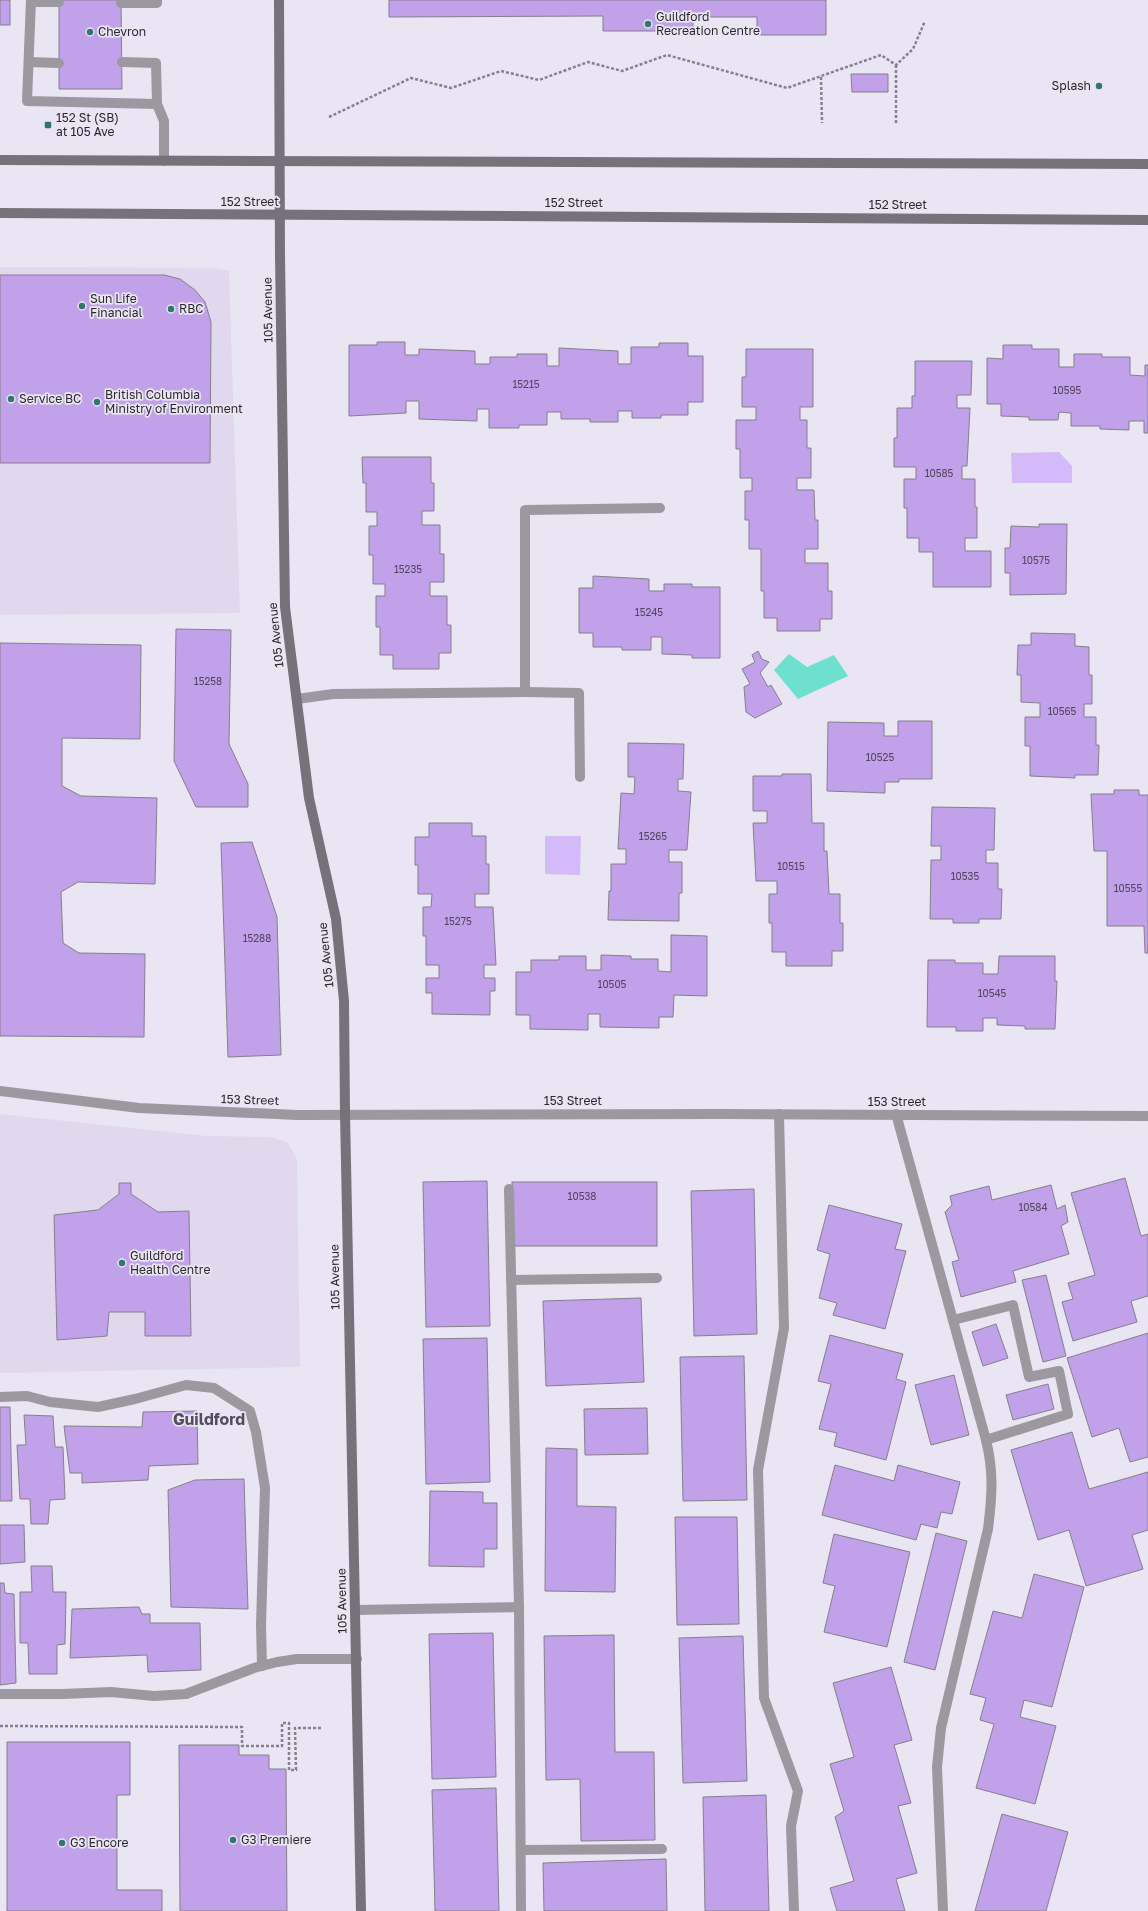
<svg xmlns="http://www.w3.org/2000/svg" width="1148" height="1911" viewBox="0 0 1148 1911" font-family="'Golos Text',sans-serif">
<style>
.built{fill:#e1d8ee}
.green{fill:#d4baf9}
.water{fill:#6de0cf}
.building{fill:#c0a1ea;stroke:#857f8d}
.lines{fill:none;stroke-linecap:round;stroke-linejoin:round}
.path{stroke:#84818b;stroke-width:2.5;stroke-dasharray:3 2;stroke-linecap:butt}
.lane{stroke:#9b989f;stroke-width:10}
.street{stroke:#9b989f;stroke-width:10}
.secondary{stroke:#76727b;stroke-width:10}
.poi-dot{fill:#30776d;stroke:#eae5f3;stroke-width:1.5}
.labels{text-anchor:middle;stroke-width:3.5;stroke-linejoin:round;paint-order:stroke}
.number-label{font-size:10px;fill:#50465d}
.poi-label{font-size:12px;fill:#2a282e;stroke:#eae5f3;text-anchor:start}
.street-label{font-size:12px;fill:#2a282e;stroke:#eae5f3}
.district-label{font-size:16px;font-weight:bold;fill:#534e5a;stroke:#eae5f3}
</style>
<rect width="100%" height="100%" fill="#eae5f3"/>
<!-- built -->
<g class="built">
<polygon points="0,267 215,268 229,271 240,613 0,615"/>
<polygon points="0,1114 207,1136 270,1137 287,1142 297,1159 300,1367 0,1373"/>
</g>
<!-- green -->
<g class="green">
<polygon points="1059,452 1072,466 1072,483 1012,483 1011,453"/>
<polygon points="545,836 581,836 580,875 545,874"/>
</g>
<!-- water -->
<polygon class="water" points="789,654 807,667 834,655 848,676 798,699 774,670"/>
<!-- building -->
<g class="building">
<rect x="0" y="0" width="10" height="25"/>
<polygon points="59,0 121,0 122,89 59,89"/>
<polygon points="389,0 826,0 826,35 757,35 757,17 693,17 693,31 603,31 603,16 389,17"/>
<polygon points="851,74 888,74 888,92 852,92"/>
<polygon points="0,275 164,275 180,279 195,290 205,302 211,322 210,463 0,463"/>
<polygon points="377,342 405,342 405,355 419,355 419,349 475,351 475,364 490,364 490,357 517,357 517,354 547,354 547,366 559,366 559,348 618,351 618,364 631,364 631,347 659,347 659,343 688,343 688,356 703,356 703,402 688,402 688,415 661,415 661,418 632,418 632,411 618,411 618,422 590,422 590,419 561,419 561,412 547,412 547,425 519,425 519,428 489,428 489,409 477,409 477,421 419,419 419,401 406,401 406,413 349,416 349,345 377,345"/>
<polygon points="1003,345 1032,345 1032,349 1059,349 1059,367 1074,367 1074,354 1102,354 1102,357 1130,357 1130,375 1145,376 1145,365 1148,365 1148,433 1144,433 1144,421 1129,421 1129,430 1100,429 1100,426 1071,426 1071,413 1059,412 1058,420 1029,420 1029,417 1001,416 1001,404 987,404 987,358 1003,359"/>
<polygon points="746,349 813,349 813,407 800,407 800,420 807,420 807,448 811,448 811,478 797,478 797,490 814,490 815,520 818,520 818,549 805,549 805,563 828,563 828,591 832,591 832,619 820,619 820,631 777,631 777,618 764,618 764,591 761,591 761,549 749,549 749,520 745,520 745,491 752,491 752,478 740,478 740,449 736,449 736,420 756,420 756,407 742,407 742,377 746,377"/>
<polygon points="915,361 972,361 971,395 957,395 957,408 970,408 967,466 962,466 962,479 975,479 975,507 977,507 977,538 965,538 965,551 991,551 991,587 933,587 933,552 919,552 919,538 907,538 907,508 904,508 904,479 916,479 916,467 894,467 894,438 897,438 897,408 912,408 912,396 915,396"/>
<polygon points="362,457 431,457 431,483 434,483 434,511 422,511 422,525 440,525 440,554 444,554 444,582 430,582 430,596 447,596 447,625 451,625 451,653 439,653 439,669 393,669 393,655 380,655 380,627 376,627 376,596 385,596 385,584 373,584 373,555 369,555 369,526 377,526 377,512 366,512 366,483 363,483"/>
<polygon points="1039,524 1067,524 1066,594 1010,595 1010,573 1005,573 1005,548 1010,548 1011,526 1039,527"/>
<polygon points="593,576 649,579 649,591 664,591 664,584 692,584 692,587 720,587 720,658 692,658 692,655 662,654 662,637 651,637 651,650 622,650 622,647 593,647 593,633 579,633 579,588 593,588"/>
<polygon points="176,629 231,630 229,744 248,784 248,807 196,807 174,761"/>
<polygon points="1031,633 1075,634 1075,646 1089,647 1089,675 1092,675 1092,704 1084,704 1084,717 1096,717 1096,745 1099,745 1098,775 1075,775 1075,778 1030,776 1030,746 1025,746 1025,717 1040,717 1040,703 1021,702 1021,675 1017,675 1018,645 1031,645"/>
<polygon points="0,643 141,645 140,739 62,738 62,786 81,796 157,798 155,884 78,882 61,892 63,943 79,953 145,954 144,1037 0,1036"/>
<polygon points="758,651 762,659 769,662 760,673 768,687 771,685 782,704 755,718 746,712 744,687 750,684 742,669 755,662 752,655"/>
<polygon points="898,721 932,721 932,779 899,779 899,782 885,782 885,793 827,791 828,722 884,723 884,736 898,736"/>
<polygon points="628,743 684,744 683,779 678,779 678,791 691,792 687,850 669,850 669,862 682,862 682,893 679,893 679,921 608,920 609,891 611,891 611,864 626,864 626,849 618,849 621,793 634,794 635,777 628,777"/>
<polygon points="782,774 811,774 812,823 824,823 824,851 827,851 829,894 840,894 840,923 843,923 843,951 832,951 832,966 786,966 786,952 772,952 772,923 769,923 769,894 777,894 777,881 756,881 753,823 767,823 767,811 753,811 753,776 782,776"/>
<polygon points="1114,790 1139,790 1139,795 1148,795 1148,953 1145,953 1144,926 1107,926 1107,851 1094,851 1091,794 1114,794"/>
<polygon points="932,807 995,808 994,850 986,850 986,863 998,863 998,889 1002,889 1001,919 979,919 979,923 953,923 953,919 930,919 931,860 941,860 941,846 931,846"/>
<polygon points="429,823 472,823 472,836 486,836 486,864 489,864 489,894 475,894 475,907 493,907 496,965 484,965 484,978 495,978 495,991 490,991 490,1015 432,1014 432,993 426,993 426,978 439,978 439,965 426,965 426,936 423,936 423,907 431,907 432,894 418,894 418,865 415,865 415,837 429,837"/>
<polygon points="252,842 277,917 281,1055 228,1057 221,843"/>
<polygon points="671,935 707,936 707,996 674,995 673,1017 659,1017 659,1028 600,1027 600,1014 588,1014 588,1030 530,1029 530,1015 516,1015 516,972 531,972 531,960 559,960 559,956 586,956 586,970 601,970 601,955 631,956 631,959 658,959 658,971 671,972"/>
<polygon points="999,956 1055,956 1055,981 1057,981 1055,1029 1025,1029 1025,1026 997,1025 997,1018 983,1018 983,1031 956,1031 956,1027 927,1027 928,960 955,960 955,963 983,963 983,974 998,974"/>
<polygon points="1125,1178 1141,1236 1148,1234 1148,1296 1131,1301 1137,1322 1073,1341 1062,1302 1073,1299 1068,1283 1095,1275 1071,1193"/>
<polygon points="487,1181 490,1326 426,1327 423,1182"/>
<rect x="512" y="1182" width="145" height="64"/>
<polygon points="119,1183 131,1183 131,1194 158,1212 189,1211 191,1336 145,1336 145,1312 109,1312 107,1336 57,1340 54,1215 98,1210 119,1194"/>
<polygon points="1051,1185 1057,1209 1065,1205 1068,1222 1061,1226 1069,1254 1013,1271 1016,1282 961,1297 952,1262 959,1260 945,1212 952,1205 950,1196 989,1186 992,1200"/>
<polygon points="754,1189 757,1334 694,1336 691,1191"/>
<polygon points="829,1205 902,1224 895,1249 906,1251 885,1329 833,1315 837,1303 819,1298 830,1254 817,1250"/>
<polygon points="1046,1275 1066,1356 1043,1362 1022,1280"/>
<polygon points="641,1298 644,1382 546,1386 543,1301"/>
<polygon points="996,1324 1008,1358 983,1366 972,1332"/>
<polygon points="1148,1333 1148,1457 1130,1462 1119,1428 1092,1437 1067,1358"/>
<polygon points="830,1335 903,1354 896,1379 906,1382 886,1460 834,1446 837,1433 819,1429 831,1384 818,1381"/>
<polygon points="487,1338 490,1482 426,1484 423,1339"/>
<polygon points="744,1356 747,1500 683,1501 680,1357"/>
<polygon points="954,1375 969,1435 931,1445 915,1385"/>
<polygon points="1048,1384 1054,1409 1013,1420 1006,1395"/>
<polygon points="0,1407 10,1407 12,1501 0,1501"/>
<polygon points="647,1408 648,1454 585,1455 584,1409"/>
<polygon points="197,1411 198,1464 149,1466 148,1480 82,1483 82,1473 70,1473 64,1426 142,1427 143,1412"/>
<polygon points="24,1415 53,1416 55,1447 63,1447 65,1499 50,1500 48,1524 31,1524 30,1499 20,1499 17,1445 26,1445"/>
<polygon points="1072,1432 1089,1489 1148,1472 1148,1530 1132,1535 1143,1569 1086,1586 1069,1530 1038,1540 1011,1450"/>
<polygon points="546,1448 577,1449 577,1506 616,1507 615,1592 545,1591"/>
<polygon points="835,1465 894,1481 898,1465 960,1482 952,1514 941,1512 937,1528 921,1524 916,1540 822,1515"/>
<polygon points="244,1479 248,1609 171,1607 168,1490 195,1480"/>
<polygon points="430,1491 483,1492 483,1503 497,1503 497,1549 484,1549 484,1567 429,1566"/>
<polygon points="675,1517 737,1517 739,1624 677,1625"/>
<polygon points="0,1525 24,1525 25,1562 0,1564"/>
<polygon points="936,1533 967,1541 935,1670 904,1662"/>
<polygon points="834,1534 910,1552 887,1647 824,1632 835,1586 823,1583"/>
<polygon points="31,1566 52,1566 53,1592 66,1592 65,1644 57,1645 57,1674 29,1674 28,1643 20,1643 20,1592 32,1592"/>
<polygon points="1034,1574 1084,1587 1052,1707 1024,1700 1020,1717 1056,1726 1035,1804 976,1788 994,1724 980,1720 986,1698 970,1694 993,1611 1022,1618"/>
<polygon points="0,1583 4,1583 5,1593 14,1594 16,1683 0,1685"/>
<polygon points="139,1607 142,1614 150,1614 150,1623 200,1623 201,1670 148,1672 147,1655 70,1658 72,1609"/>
<polygon points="493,1633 496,1777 432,1779 429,1634"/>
<polygon points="614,1635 615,1752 654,1752 655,1840 581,1841 580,1779 546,1780 544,1636"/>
<polygon points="743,1636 747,1781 683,1783 679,1638"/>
<polygon points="891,1667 912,1740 894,1745 911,1803 898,1806 917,1873 896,1879 905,1911 837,1911 830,1888 854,1881 835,1817 844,1811 830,1764 854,1757 833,1683"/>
<polygon points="7,1742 130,1742 130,1795 117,1795 117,1890 162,1890 162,1911 7,1911"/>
<polygon points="179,1745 239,1745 239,1755 269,1755 269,1769 286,1769 287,1911 180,1911"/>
<polygon points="496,1788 499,1911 435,1911 432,1790"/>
<polygon points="766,1795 769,1911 705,1911 703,1797"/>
<polygon points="1002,1814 1068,1832 1046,1911 975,1911"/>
<polygon points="666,1859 667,1911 544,1911 543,1863"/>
</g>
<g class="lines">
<!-- path -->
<g class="path">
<polyline points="896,65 896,123"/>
<polyline points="821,77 822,123"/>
<polyline points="329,117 411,78 451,88 501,71 539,80 588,62 622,71 667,55 787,88 881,55 896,65 913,49 925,21"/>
<polyline points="0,1726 242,1727 242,1746 282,1746 282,1723 289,1723 289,1770 296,1770 295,1728 321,1728"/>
</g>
<!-- lane -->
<g class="lane">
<polyline points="31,0 27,101 157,104"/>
<polyline points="31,2 59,2"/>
<polyline points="121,3 157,3 157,0"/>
<polyline points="29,62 59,63"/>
<polyline points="122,62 156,63 157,104 164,121 164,161"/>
<polyline points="525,692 579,693 580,777"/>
<polyline points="297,699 333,694 525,692 525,510 660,508"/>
<polyline points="779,1114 784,1328 758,1470 764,1698 798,1791 791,1826 794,1911"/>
<path d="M896,1114l90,326c8,32 6,57 2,89l-47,199 -4,39 6,144"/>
<polyline points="509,1189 519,1607"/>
<polyline points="511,1280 657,1278"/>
<polyline points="953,1320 1013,1305 1029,1377 1059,1371 1068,1414 986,1440"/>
<polyline points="0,1397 27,1396 50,1402 98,1407 135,1399 186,1385 214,1388 250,1411 256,1432 265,1488 261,1625 262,1666"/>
<polyline points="356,1610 519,1607 521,1911"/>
<polyline points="0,1694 62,1694 111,1692 154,1696 186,1694 254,1668 277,1662 297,1659 357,1659"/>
<polyline points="521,1850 662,1849"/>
</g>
<!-- street -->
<polyline class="street" points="0,1091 139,1108 297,1115 725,1114 1148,1116"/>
<!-- secondary -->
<g class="secondary">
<polyline points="279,0 280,256 285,607 309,798 336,919 344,1001 345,1113 361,1911"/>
<polyline points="0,160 1148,164"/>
<polyline points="0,213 1148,220"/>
</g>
</g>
<!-- markers -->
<g class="poi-dot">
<circle cx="648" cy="24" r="4"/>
<circle cx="90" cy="32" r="4"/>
<circle cx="1099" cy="86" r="4"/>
<rect x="44" y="121" width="8" height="8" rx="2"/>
<circle cx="82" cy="306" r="4"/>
<circle cx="171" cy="309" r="4"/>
<circle cx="11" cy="399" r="4"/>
<circle cx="97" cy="402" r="4"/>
<circle cx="122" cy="1263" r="4"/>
<circle cx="233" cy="1840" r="4"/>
<circle cx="62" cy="1843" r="4"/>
</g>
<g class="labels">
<!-- number labels -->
<g class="number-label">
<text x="526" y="388">15215</text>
<text x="1067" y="394">10595</text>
<text x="939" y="477">10585</text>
<text x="1036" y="564">10575</text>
<text x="408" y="573">15235</text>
<text x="649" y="616">15245</text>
<text x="208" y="685">15258</text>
<text x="1062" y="715">10565</text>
<text x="880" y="761">10525</text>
<text x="653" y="840">15265</text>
<text x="791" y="870">10515</text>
<text x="965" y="880">10535</text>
<text x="1128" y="892">10555</text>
<text x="458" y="925">15275</text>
<text x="257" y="942">15288</text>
<text x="612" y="988">10505</text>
<text x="992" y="997">10545</text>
<text x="582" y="1200">10538</text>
<text x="1033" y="1211">10584</text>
</g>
<!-- poi labels -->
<g class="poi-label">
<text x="656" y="21">Guildford<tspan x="656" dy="14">Recreation Centre</tspan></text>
<text x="98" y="36">Chevron</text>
<text x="1091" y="90" text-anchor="end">Splash</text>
<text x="56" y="122">152 St (SB)<tspan x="56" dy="14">at 105 Ave</tspan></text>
<text x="90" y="303">Sun Life<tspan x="90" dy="14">Financial</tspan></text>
<text x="179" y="313">RBC</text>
<text x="105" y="399">British Columbia<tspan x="105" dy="14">Ministry of Environment</tspan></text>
<text x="19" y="403">Service BC</text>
<text x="130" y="1260">Guildford<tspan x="130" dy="14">Health Centre</tspan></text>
<text x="241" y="1844">G3 Premiere</text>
<text x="70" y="1847">G3 Encore</text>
</g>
<!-- street labels -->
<g class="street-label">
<text x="250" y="206">152 Street</text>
<text x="574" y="207">152 Street</text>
<text x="898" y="209">152 Street</text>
<text transform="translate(268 310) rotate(-91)" y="4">105 Avenue</text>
<text transform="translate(276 635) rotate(-96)" y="4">105 Avenue</text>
<text transform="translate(326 955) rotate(-96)" y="4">105 Avenue</text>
<text transform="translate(250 1100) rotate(2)" y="4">153 Street</text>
<text x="573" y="1105">153 Street</text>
<text x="897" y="1106">153 Street</text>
<text transform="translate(335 1277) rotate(-91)" y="4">105 Avenue</text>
<text transform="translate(342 1601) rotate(-91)" y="4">105 Avenue</text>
</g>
<!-- district labels -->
<g class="district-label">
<text x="209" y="1425">Guildford</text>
</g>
</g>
</svg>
